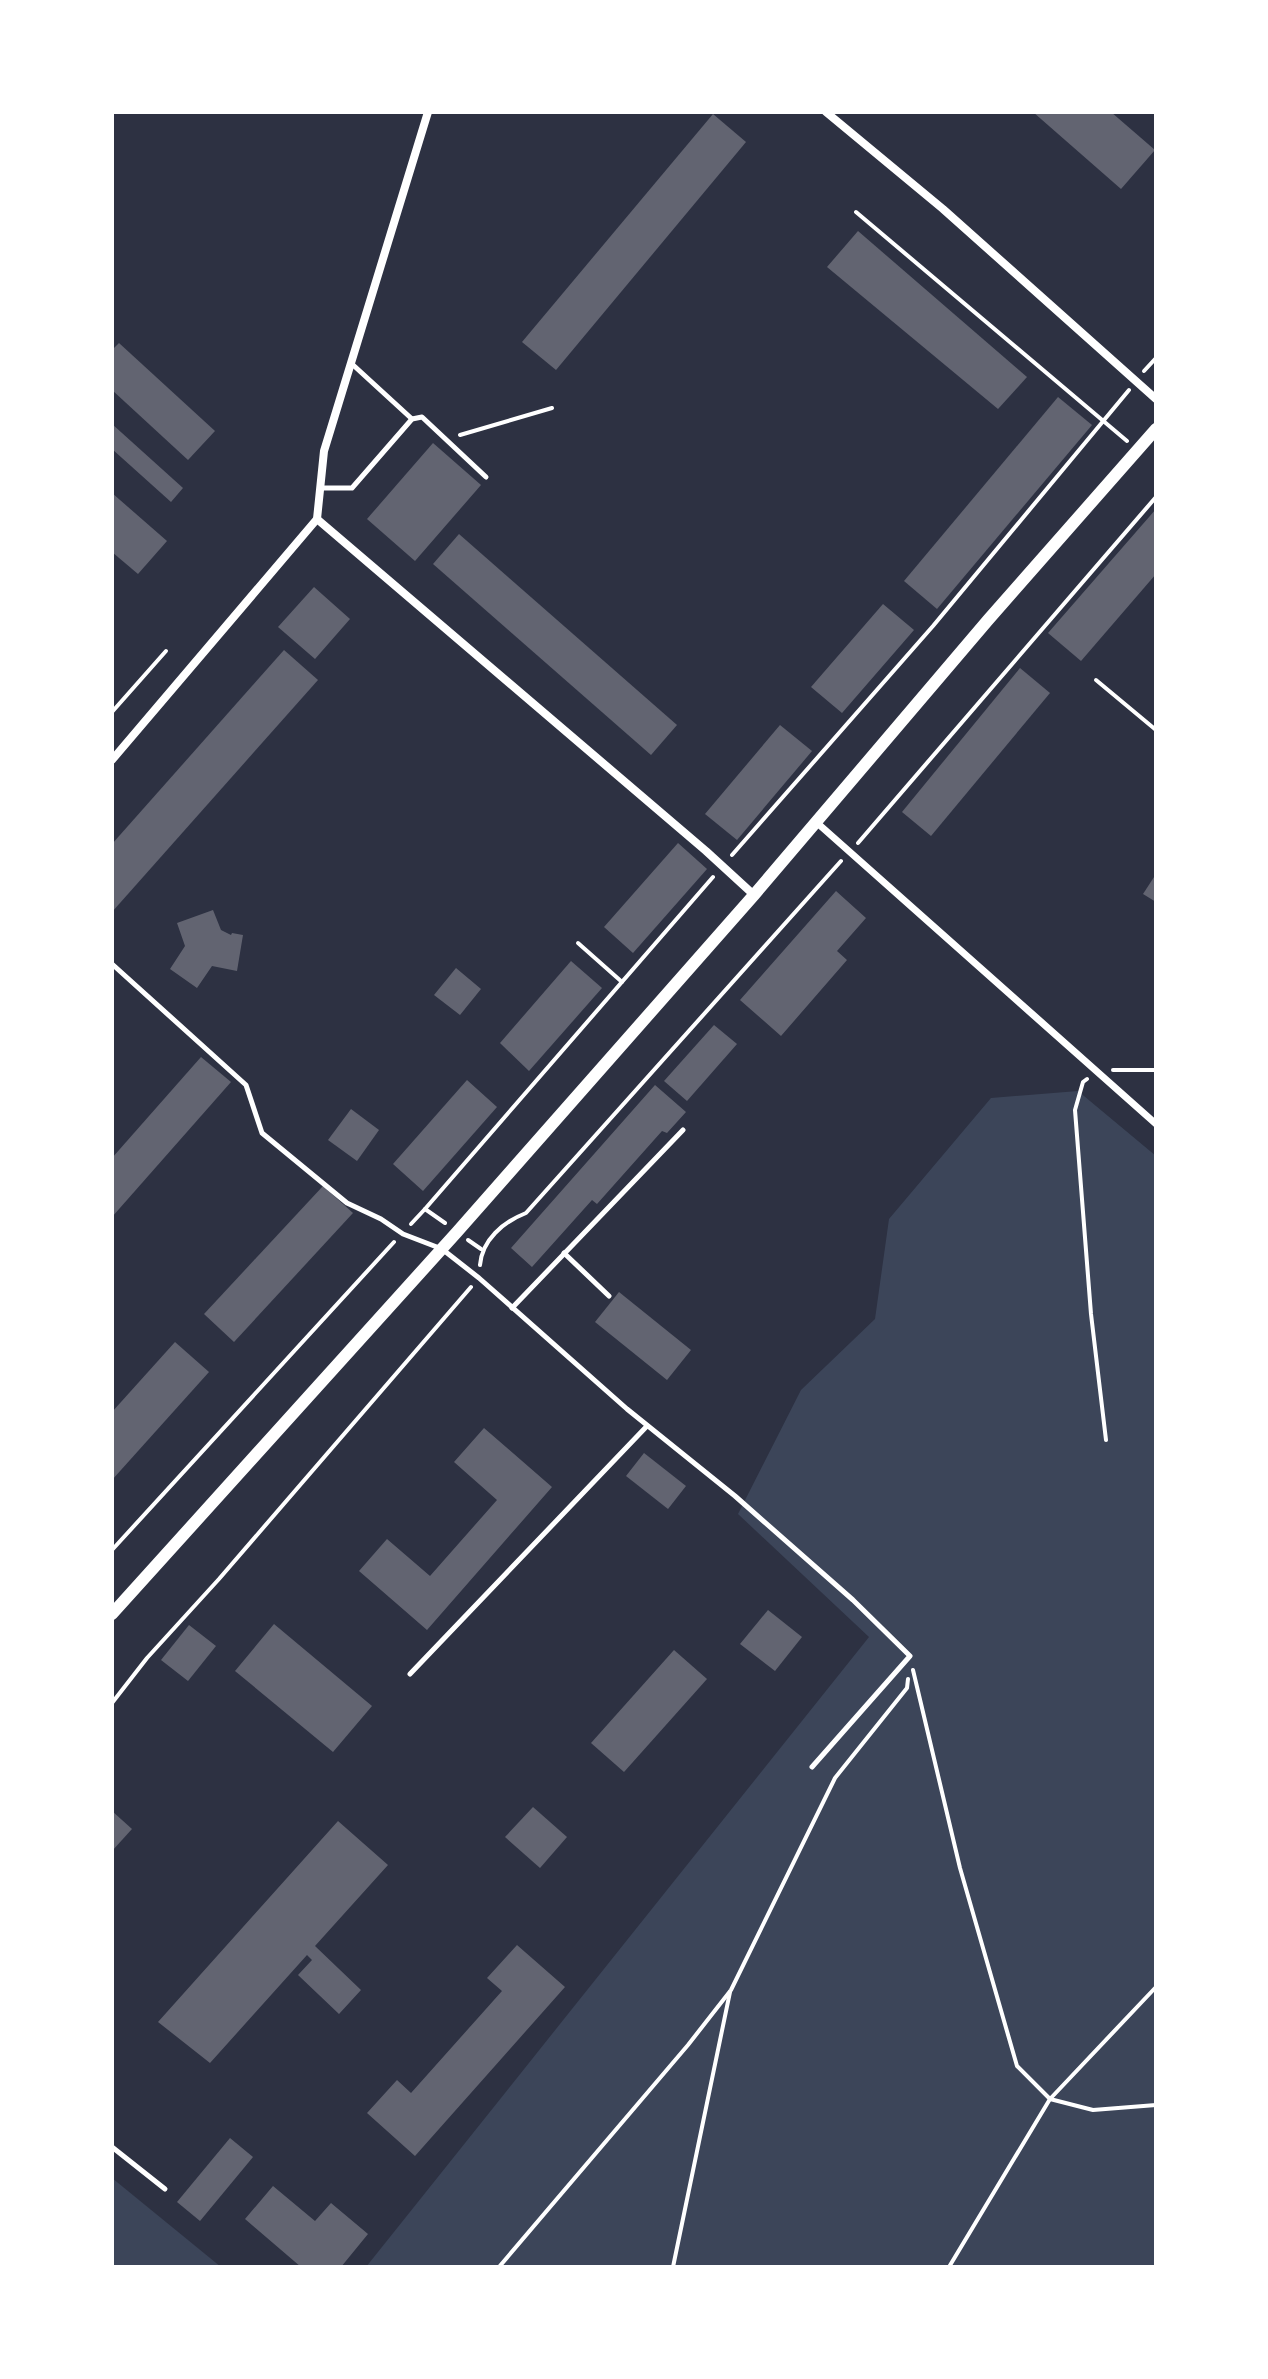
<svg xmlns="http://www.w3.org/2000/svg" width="1268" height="2379" viewBox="0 0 1268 2379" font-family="Manrope,sans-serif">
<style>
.green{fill:#3c4559}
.building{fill:#626471}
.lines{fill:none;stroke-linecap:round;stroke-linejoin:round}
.path{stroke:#fff;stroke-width:4}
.service{stroke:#fff;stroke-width:5}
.pedestrian{stroke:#fff;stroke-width:7}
.minor{stroke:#fff;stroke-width:8}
.tertiary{stroke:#fff;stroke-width:12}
</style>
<rect width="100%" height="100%" fill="#2d3142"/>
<!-- green -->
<g class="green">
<polygon points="1078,1091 1156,1156 1156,2267 366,2267 869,1637 738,1514 801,1390 875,1319 889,1219 991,1098"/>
<polygon points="112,2178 221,2267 112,2267"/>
</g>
<!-- building -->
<g class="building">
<polygon points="1033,112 1111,112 1155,150 1121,189"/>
<polygon points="713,114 746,142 556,370 522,342"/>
<polygon points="858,231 1027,377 998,409 827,267"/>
<polygon points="119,343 215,431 188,460 112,390 112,350"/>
<polygon points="1058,397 1092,425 937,609 904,581"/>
<polygon points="112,424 183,488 171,502 112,449"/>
<polygon points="433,443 481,485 415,561 367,519"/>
<polygon points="112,493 167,541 138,574 112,552"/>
<polygon points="1156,509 1156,574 1081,661 1048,633"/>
<polygon points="459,534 677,725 651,755 433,564"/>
<polygon points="314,587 350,619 315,659 278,627"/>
<polygon points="883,604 914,630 842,713 811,687"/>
<polygon points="284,650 318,680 112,912 112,844"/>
<polygon points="1020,668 1050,693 931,836 902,812"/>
<polygon points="780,725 812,751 737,840 705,814"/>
<polygon points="678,843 707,869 633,953 604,927"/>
<polygon points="1156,874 1156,902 1143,894"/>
<polygon points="836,891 866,918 837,951 847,960 781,1036 740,1000"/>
<polygon points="213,910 221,930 231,935 232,933 243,935 237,971 212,966 197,988 170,969 185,946 177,923"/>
<polygon points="571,961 602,988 529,1071 500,1043"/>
<polygon points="456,968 481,989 460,1015 434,995"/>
<polygon points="714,1025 737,1044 687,1101 664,1081"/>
<polygon points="201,1057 231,1082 112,1217 112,1158"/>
<polygon points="467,1080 497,1107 423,1191 393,1164"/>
<polygon points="655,1085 686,1112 667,1133 662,1131 597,1204 592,1200 532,1267 511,1248"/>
<polygon points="351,1109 379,1130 357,1161 328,1140"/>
<polygon points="323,1186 353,1213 234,1342 204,1314"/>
<polygon points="619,1292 691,1350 667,1380 595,1322"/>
<polygon points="175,1342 209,1372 112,1480 112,1412"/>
<polygon points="484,1428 552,1487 427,1630 359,1571 387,1539 430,1576 497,1500 454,1462"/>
<polygon points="644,1453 686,1486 668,1509 626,1476"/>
<polygon points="768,1610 802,1637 775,1671 740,1644"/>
<polygon points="274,1624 372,1706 333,1752 235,1671"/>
<polygon points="189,1625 216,1646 188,1681 161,1660"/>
<polygon points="674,1650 707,1679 624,1772 591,1743"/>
<polygon points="533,1807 567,1837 540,1868 505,1837"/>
<polygon points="112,1811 132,1829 112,1851"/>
<polygon points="338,1821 388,1865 315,1946 361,1990 339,2014 298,1975 312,1960 307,1955 210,2063 158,2022"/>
<polygon points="517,1945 565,1987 415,2156 367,2113 397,2080 411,2093 502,1991 487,1978"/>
<polygon points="230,2138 253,2157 200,2221 177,2202"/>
<polygon points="273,2186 315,2221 331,2203 368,2234 341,2267 301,2267 245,2219"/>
</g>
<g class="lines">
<!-- path -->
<g class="path">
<polyline points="856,212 1127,441"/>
<polyline points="1144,371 1156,358"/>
<polyline points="460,435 552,408"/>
<polyline points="1096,680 1156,730"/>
<polyline points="112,712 166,651"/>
<polyline points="858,843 1156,497"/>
<polyline points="732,855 933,626 1129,390"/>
<polyline points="578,943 622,982"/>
<polyline points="1113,1070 1156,1070"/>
<polyline points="1087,1079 1083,1082 1075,1110 1091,1314 1106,1440"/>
<polyline points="445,1223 425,1209 713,877"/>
<polyline points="411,1224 425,1209"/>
<polyline points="468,1240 481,1249"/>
<path d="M480,1265c2,-25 23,-43 46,-52l315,-352"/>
<polyline points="112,1550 394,1242"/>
<polyline points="913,1670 960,1868 1017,2066 1050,2099 1093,2110 1156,2105"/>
<polyline points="112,1703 147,1658 219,1579 471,1287"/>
<polyline points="499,2267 688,2045 731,1990 835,1778 907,1688 908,1679"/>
<polyline points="673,2267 730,1992"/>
<polyline points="949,2267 1050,2099 1156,1987"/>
</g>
<!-- service -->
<g class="service">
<polyline points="352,364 412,419"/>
<polyline points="321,488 352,488 412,419 422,417 486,477"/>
<polyline points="112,964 246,1085 262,1133 347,1203 381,1219 403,1234 442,1249 479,1278 627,1409 735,1496 853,1600 910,1656 812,1767"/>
<polyline points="564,1253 609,1296"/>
<polyline points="512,1308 683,1130"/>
<polyline points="410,1674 647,1426"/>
<polyline points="112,2147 165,2189"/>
</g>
<!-- pedestrian -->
<polyline class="pedestrian" points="815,821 1156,1124"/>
<!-- minor -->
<g class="minor">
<polyline points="826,112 943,209 1156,399"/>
<polyline points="317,519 706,851 754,895"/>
<polyline points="112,760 317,519 324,451 428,112"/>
</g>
<!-- tertiary -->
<polyline class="tertiary" points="112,1614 457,1232 754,895 988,620 1156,429"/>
</g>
<!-- border -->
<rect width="1268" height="2379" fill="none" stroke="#ffffff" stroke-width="228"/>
</svg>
